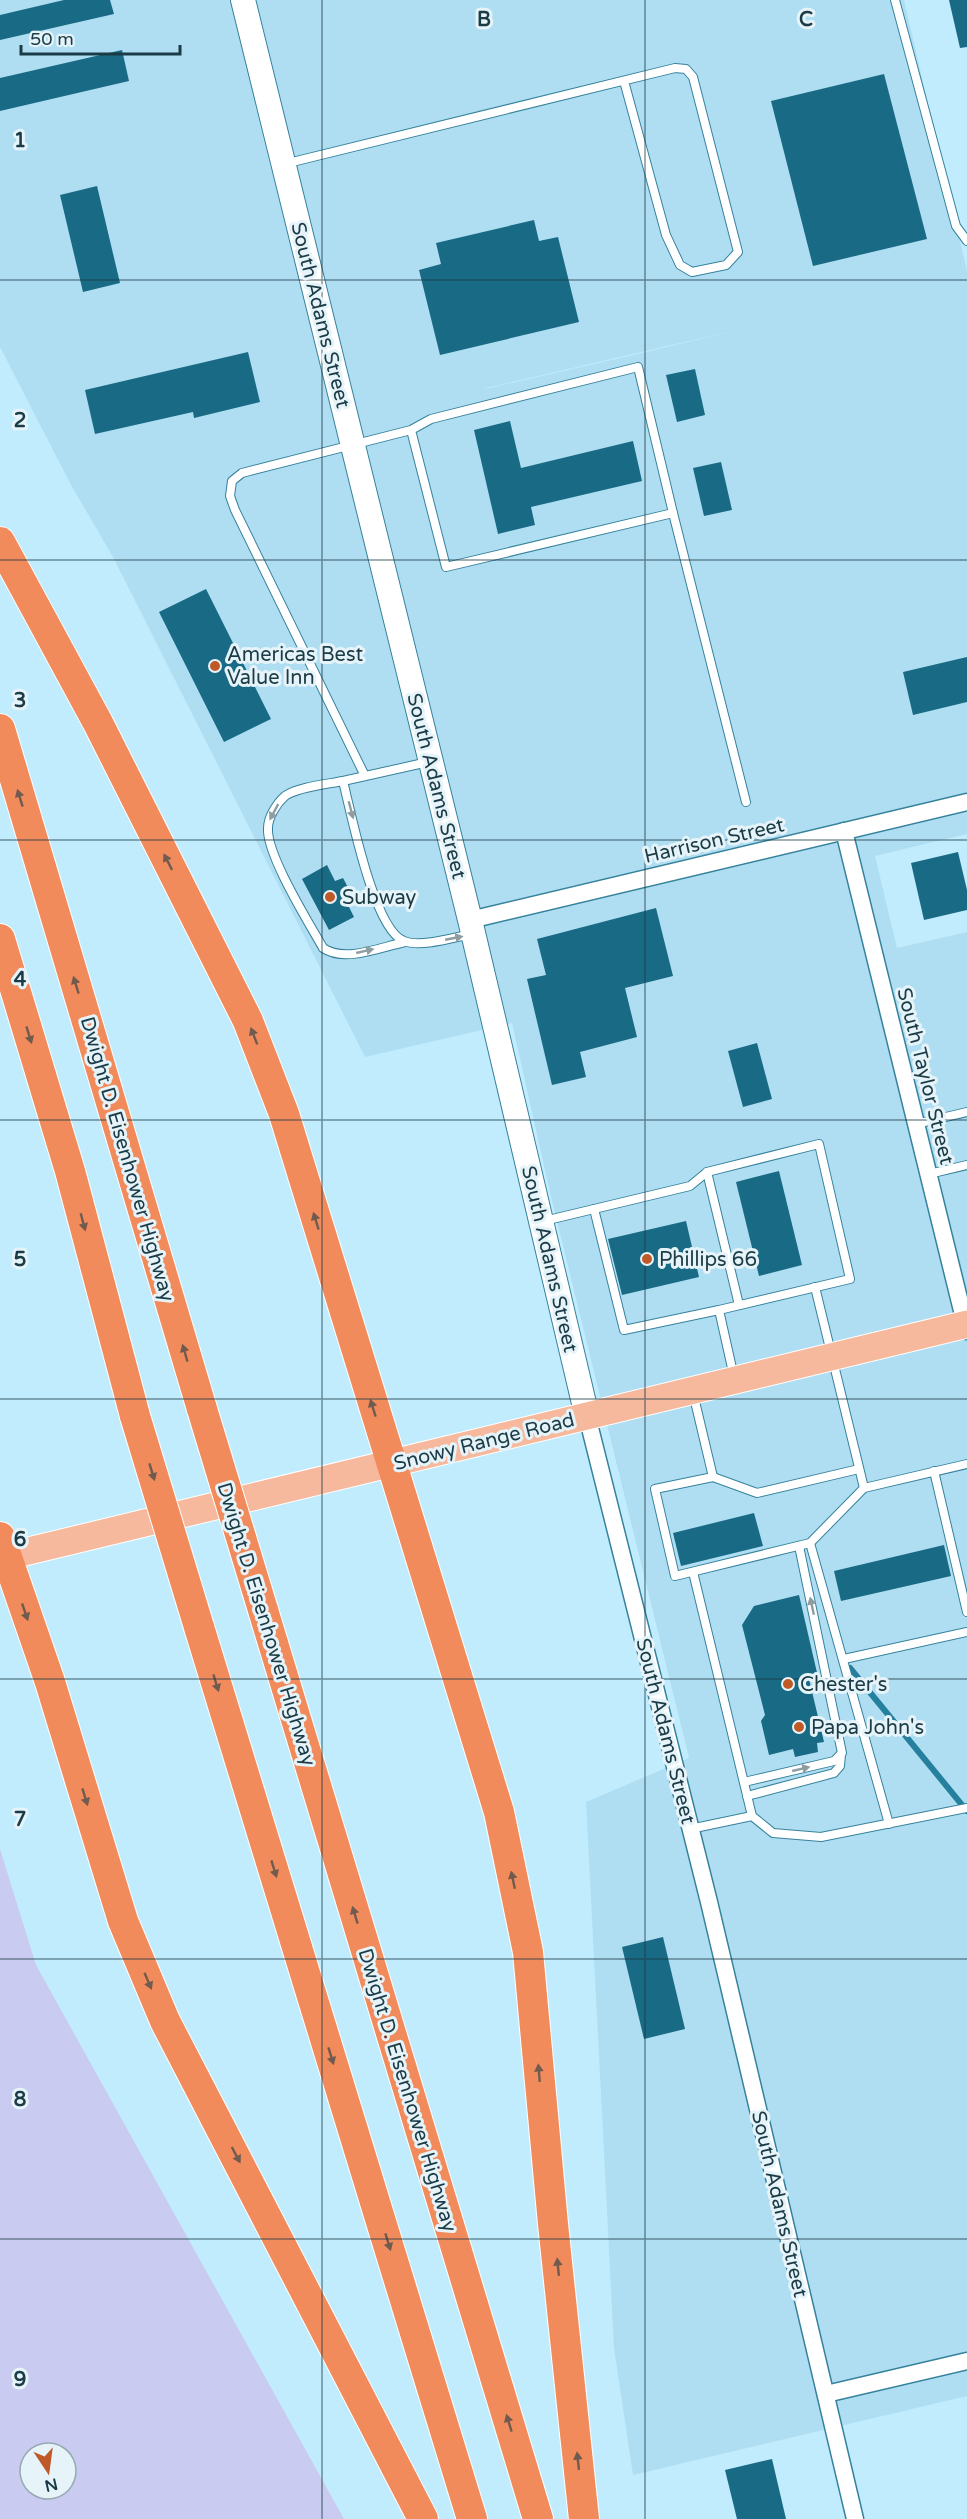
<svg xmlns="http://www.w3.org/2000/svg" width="967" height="2519" viewBox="0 0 967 2519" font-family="'Varela Round',sans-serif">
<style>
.built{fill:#afdef2;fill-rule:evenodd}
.green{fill:#cacbf0;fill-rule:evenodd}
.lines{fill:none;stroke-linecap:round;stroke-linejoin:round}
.stream{stroke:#25809d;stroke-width:6}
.building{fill:#196a84}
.lane-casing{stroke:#36829c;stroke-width:10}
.street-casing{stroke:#36829c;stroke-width:19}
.secondary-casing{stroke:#36829c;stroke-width:26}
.primary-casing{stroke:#fff;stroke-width:29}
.highway-casing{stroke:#fff;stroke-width:32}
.lane{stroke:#fff;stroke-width:8}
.street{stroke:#fff;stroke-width:16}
.secondary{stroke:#fff;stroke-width:24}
.primary{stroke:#f7b99d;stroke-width:27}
.highway{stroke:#f28b5c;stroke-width:30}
.highway-bridge-casing{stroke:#fff;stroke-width:32;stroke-linecap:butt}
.highway-bridge{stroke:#f28b5c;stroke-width:30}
.oneway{fill:#715b4f}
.oneway2{fill:#8d9da2}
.grid{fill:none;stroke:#1b3b46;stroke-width:1.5;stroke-opacity:0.55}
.poi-dot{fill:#bf5a28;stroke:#e6f4fa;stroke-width:2}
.labels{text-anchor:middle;stroke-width:6;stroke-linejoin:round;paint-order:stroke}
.street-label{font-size:20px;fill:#1b3b46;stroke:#e6f4fa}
.poi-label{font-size:20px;fill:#1b3b46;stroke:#e6f4fa;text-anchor:start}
.grid-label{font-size:20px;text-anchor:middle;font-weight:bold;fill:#1b3b46;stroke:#e6f4fa;stroke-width:6;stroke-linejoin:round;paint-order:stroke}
</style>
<rect width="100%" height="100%" fill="#c1ecfe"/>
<!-- built -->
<path class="built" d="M0,0h904l63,271v563l-92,22 22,92 70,-16v1464l-334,79 -19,-127 -28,-546 103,-44 -138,-561 -39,-174 -147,34 -252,-500 -42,-72 -71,-138zM745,328l-99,24 -161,37 1,-1z"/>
<!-- green -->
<path class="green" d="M0,1849l36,116 308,554h-344zM30,2453h36v36h-36z"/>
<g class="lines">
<!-- stream -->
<polyline class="stream" points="850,1668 967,1811"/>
</g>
<!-- building -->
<g class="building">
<polygon points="64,0 110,0 114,14 0,40 0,15"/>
<polygon points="949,0 967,0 967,47 960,48"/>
<polygon points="122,50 129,81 0,111 0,78"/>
<polygon points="884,74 927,239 813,266 771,101"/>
<polygon points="97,186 120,283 83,292 60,195"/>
<polygon points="534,220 539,241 558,237 579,322 440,355 419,270 441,264 436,243"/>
<polygon points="248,352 260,402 194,418 193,412 95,434 85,390"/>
<polygon points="695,369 705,415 677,422 666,375"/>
<polygon points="510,421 521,468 633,441 642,481 531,507 535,525 498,534 474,430"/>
<polygon points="721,462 732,510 704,516 693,468"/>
<polygon points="206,589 271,719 224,742 159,612"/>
<polygon points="967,657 967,702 913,715 903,672"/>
<polygon points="958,852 967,890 967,910 924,920 911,863"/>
<polygon points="327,865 335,881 343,878 352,895 345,899 354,917 329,930 302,879"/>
<polygon points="656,908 673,976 625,988 637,1037 580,1052 586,1077 552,1085 527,979 546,975 537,939"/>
<polygon points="757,1043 772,1099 743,1107 728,1051"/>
<polygon points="779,1171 802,1265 759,1276 736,1182"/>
<polygon points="686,1221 699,1277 622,1295 608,1239"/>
<polygon points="754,1513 763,1546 681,1566 673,1533"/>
<polygon points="944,1545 951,1576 841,1601 834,1571"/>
<polygon points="799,1595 818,1677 809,1679 824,1742 817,1743 818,1752 795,1757 793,1749 769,1755 761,1721 765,1715 742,1625 754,1606"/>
<polygon points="663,1937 685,2029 644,2039 622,1947"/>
<polygon points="772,2459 786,2519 737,2519 725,2470"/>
</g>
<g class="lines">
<defs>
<g id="lane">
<polyline points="895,0 956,226 967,241"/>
<polyline points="284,164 675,68 686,69 693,77 738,252 726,265 692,272 680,265 666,235 624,81"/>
<polyline points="673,513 746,802"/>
<path d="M428,762l-85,19c8,32 31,149 61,160 17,7 51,-4 68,-7"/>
<polyline points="365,776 235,510 230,496 232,481 242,473 411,430 431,419 638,367 673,513 446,567 411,430"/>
<path d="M343,781c-15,3 -46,6 -58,15 -8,7 -17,21 -17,32 -2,26 41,95 55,120 22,15 58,-1 82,-6"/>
<polyline points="916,1124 967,1112"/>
<polyline points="707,1172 739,1305"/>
<polyline points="929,1174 967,1165"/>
<polyline points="594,1209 690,1186 707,1172 819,1144 850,1279 719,1310"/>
<polyline points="544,1221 594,1209 624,1330 719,1310 734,1377"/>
<polyline points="815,1287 864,1488 967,1464"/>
<polyline points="693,1393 713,1477"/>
<polyline points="859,1469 757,1493 713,1477 655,1489 675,1576 810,1543 864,1488"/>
<polyline points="934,1471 967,1612"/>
<polyline points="810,1543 889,1824"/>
<polyline points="693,1572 752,1816 773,1833 821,1837 967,1808"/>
<polyline points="844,1659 967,1632"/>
<polyline points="744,1782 834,1761 842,1753 799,1546"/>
<polyline points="747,1796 834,1773 840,1766 841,1754"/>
<polyline points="690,1829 752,1816"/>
</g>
<g id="street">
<polyline points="844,831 967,1331"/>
<polyline points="470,920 967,802"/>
<polyline points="587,1416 709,1902 855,2519"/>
<polyline points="826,2394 967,2361"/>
</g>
<polyline id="secondary" points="243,0 470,920 587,1416"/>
<polyline id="primary" points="0,1558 967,1324"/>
<g id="highway">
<polyline points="0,542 98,723 248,1021 284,1114 499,1812 528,1952 553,2224 584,2519"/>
<polyline points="0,729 202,1409"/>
<polyline points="0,939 70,1171 135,1416"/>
<polyline points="0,1537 50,1682 123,1921 165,2021 423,2519"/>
<polyline points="263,1610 538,2519"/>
<polyline points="199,1627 472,2519"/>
</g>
</defs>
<!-- lane casing -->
<use href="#lane" class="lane-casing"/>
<!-- street casing -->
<use href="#street" class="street-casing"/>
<!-- secondary casing -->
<use href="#secondary" class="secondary-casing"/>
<!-- primary casing -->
<use href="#primary" class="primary-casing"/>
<!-- highway casing -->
<use href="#highway" class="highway-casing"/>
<!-- lane -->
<use href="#lane" class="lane"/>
<!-- street -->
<use href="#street" class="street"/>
<!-- secondary -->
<use href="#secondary" class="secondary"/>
<!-- primary -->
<use href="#primary" class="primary"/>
<!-- highway -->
<use href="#highway" class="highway"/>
<defs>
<g id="highway-bridge">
<polyline points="202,1409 263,1610"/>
<polyline points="135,1416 199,1627"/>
</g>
</defs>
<!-- highway-bridge casing -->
<use href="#highway-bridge" class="highway-bridge-casing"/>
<!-- highway-bridge -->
<use href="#highway-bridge" class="highway-bridge"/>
</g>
<!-- one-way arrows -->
<defs><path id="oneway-solid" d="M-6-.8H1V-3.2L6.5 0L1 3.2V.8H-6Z" transform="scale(1.5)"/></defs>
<g class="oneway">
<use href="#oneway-solid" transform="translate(20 798) rotate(-107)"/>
<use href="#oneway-solid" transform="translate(168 862) rotate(-117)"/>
<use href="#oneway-solid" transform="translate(76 985) rotate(-107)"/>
<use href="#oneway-solid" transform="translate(29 1035) rotate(73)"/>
<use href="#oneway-solid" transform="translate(254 1036) rotate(-111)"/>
<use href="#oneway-solid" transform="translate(316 1221) rotate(-107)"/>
<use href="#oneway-solid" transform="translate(83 1222) rotate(75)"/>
<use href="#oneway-solid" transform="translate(185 1353) rotate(-106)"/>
<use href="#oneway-solid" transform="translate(373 1408) rotate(-107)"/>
<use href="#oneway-solid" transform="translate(152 1472) rotate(73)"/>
<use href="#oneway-solid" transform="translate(25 1612) rotate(71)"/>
<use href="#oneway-solid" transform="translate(216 1683) rotate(73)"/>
<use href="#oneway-solid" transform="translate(85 1797) rotate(73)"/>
<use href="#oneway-solid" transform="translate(274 1869) rotate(73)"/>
<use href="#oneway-solid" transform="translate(513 1880) rotate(-102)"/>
<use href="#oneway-solid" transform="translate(355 1915) rotate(-107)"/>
<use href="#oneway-solid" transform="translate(148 1981) rotate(67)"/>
<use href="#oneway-solid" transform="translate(331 2056) rotate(73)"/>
<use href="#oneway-solid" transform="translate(539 2073) rotate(-95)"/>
<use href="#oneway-solid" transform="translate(236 2155) rotate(62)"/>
<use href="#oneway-solid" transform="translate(388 2242) rotate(73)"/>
<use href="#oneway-solid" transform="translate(558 2267) rotate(-96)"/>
<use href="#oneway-solid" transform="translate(509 2423) rotate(-107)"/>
<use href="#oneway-solid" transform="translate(578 2461) rotate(-96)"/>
</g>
<g class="oneway2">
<use href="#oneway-solid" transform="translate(351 810) rotate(75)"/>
<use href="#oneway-solid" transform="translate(274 812) rotate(118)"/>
<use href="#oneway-solid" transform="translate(454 938) rotate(-11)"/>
<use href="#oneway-solid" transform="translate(365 951) rotate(-13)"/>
<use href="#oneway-solid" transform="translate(812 1606) rotate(-102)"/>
<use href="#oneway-solid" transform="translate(801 1769) rotate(-13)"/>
</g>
<!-- grid -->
<path class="grid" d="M322,0v2519M645,0v2519M0,280h967M0,560h967M0,840h967M0,1120h967M0,1399h967M0,1679h967M0,1959h967M0,2239h967"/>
<!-- markers -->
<g class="poi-dot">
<circle cx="215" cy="666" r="6"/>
<circle cx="330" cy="897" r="6"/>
<circle cx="647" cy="1259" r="6"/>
<circle cx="788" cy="1684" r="6"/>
<circle cx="799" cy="1727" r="6"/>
</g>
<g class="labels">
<!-- street labels -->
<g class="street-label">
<text transform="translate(321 315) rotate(76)" y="7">South Adams Street</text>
<text transform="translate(437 786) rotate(76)" y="7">South Adams Street</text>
<text transform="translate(714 840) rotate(-13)" y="7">Harrison Street</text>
<text transform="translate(926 1076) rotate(76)" y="7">South Taylor Street</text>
<text transform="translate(128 1159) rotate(74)" y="7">Dwight D. Eisenhower Highway</text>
<text transform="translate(550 1259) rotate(77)" y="7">South Adams Street</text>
<text transform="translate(484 1441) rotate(-14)" y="7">Snowy Range Road</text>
<text transform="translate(267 1624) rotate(73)" y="7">Dwight D. Eisenhower Highway</text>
<text transform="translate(666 1731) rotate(76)" y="7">South Adams Street</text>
<text transform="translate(408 2090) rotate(73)" y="7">Dwight D. Eisenhower Highway</text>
<text transform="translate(780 2204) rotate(77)" y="7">South Adams Street</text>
</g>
<!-- poi labels -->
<g class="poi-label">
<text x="227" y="661">Americas Best<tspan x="227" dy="23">Value Inn</tspan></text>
<text x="342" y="904">Subway</text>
<text x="659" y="1266">Phillips 66</text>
<text x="800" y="1691">Chester's</text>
<text x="811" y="1734">Papa John's</text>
</g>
</g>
<g class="grid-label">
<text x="484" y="26">B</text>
<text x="806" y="26">C</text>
<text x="20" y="147">1</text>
<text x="20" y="427">2</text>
<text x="20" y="707">3</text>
<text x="20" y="986">4</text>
<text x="20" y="1266">5</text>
<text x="20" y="1546">6</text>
<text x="20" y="1826">7</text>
<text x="20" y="2106">8</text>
<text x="20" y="2386">9</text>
</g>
<!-- north arrow -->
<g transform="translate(48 2471) rotate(167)"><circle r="28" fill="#e6f4fa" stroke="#95aab2" stroke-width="1.5"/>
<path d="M0-4.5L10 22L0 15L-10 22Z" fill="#bf5a28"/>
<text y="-9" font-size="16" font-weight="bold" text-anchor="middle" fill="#1b3b46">N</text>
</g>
<!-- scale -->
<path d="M21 45v9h159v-9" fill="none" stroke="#1b3b46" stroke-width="3"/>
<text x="30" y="45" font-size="18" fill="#1b3b46" stroke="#e6f4fa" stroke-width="4.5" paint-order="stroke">50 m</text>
</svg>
